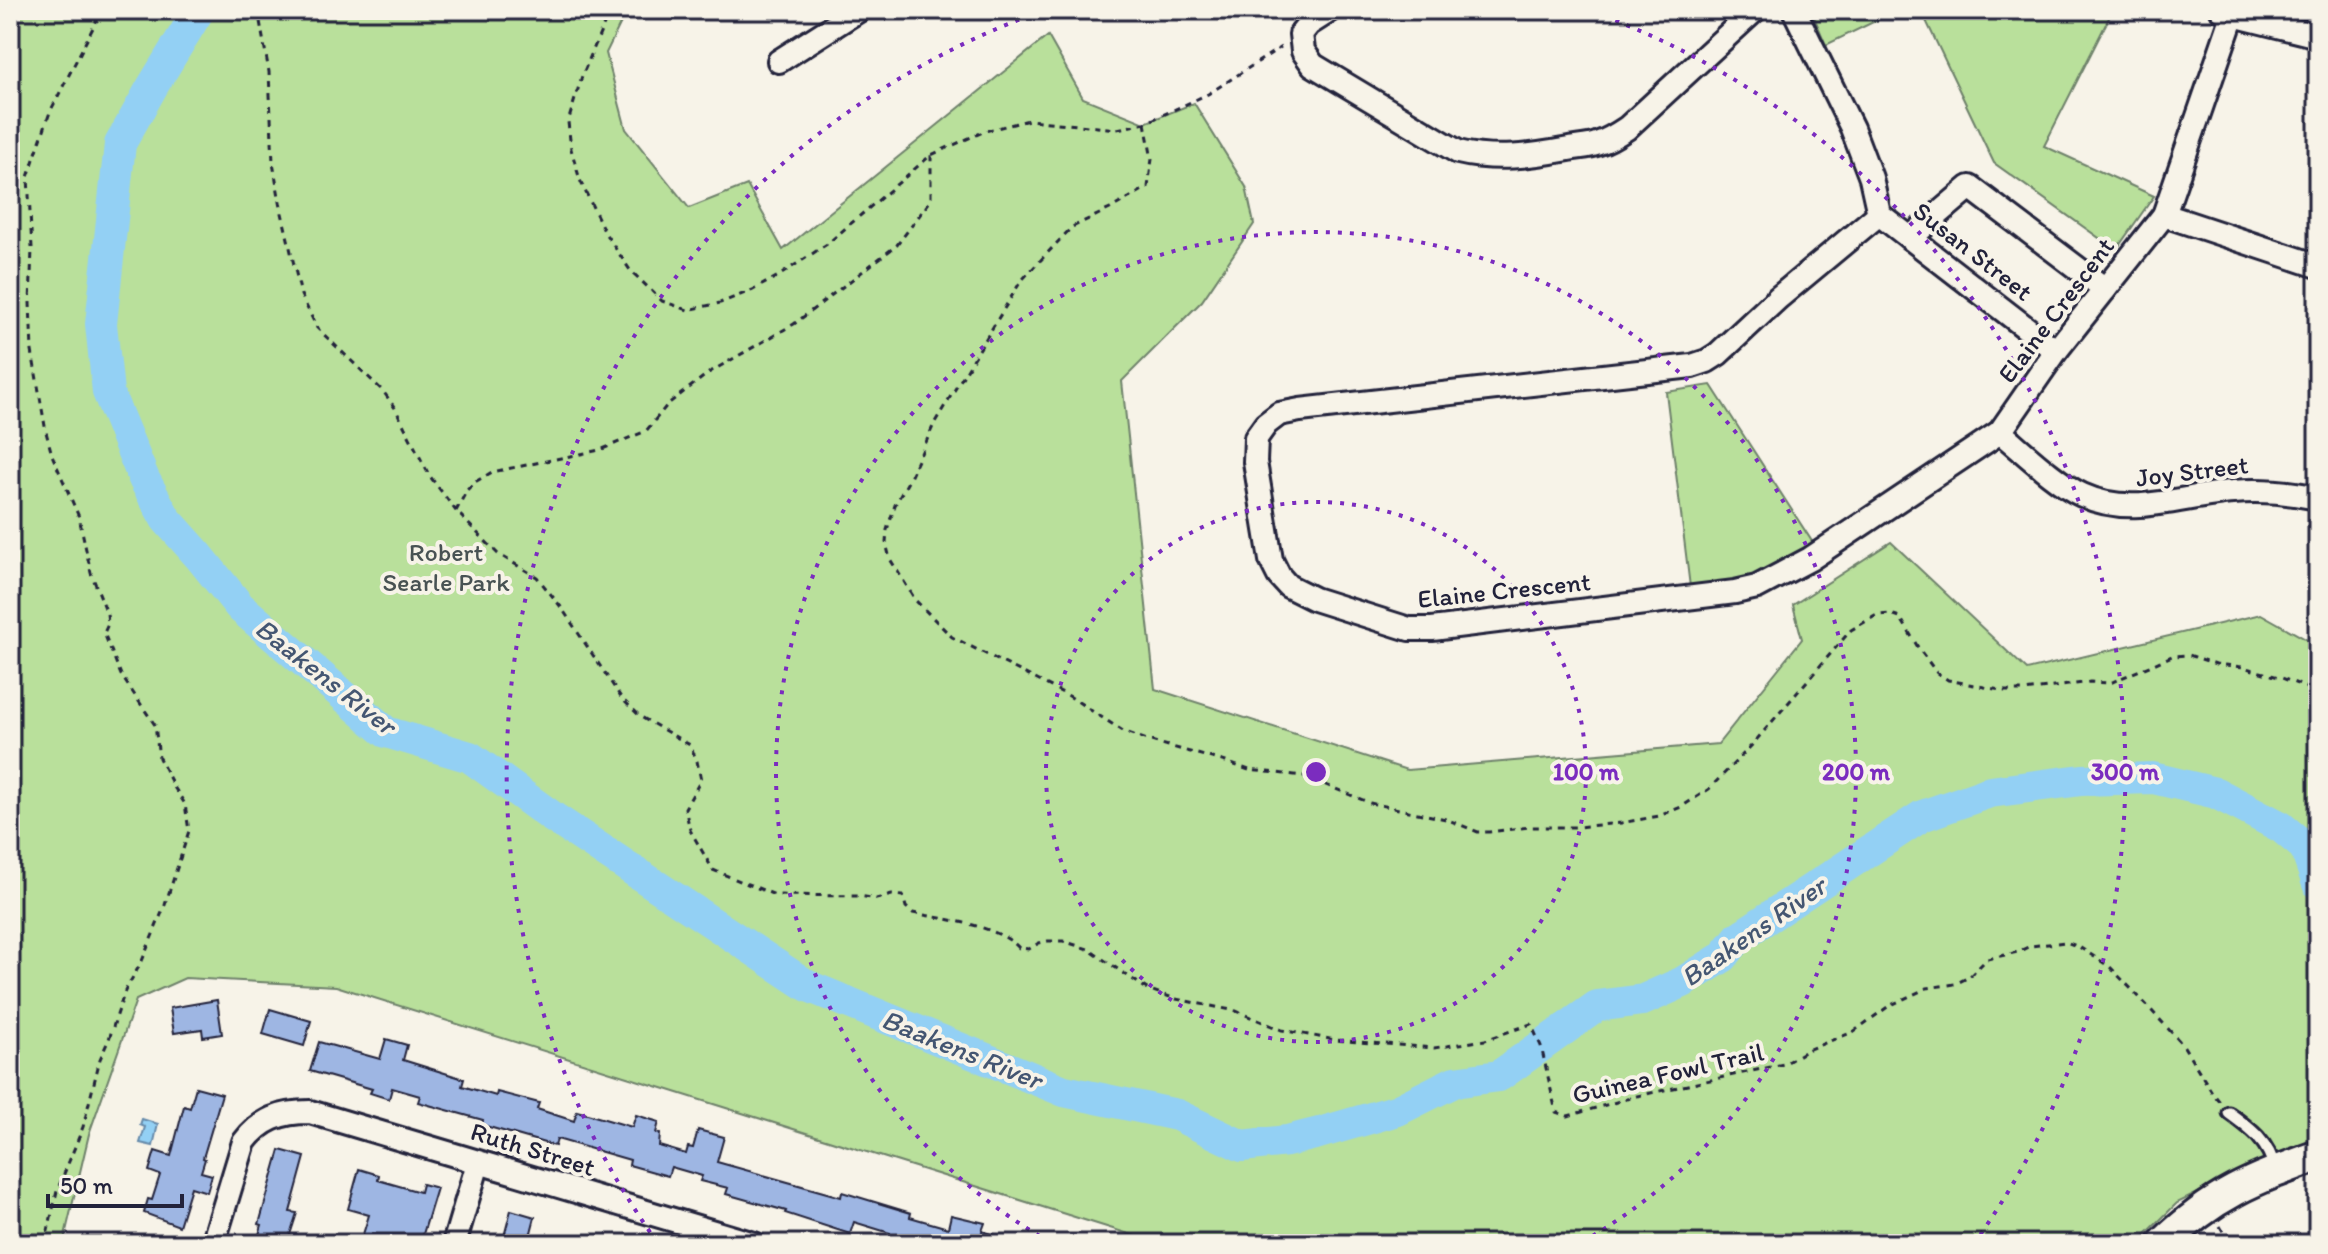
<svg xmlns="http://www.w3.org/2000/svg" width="2328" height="1254" viewBox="0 0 2328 1254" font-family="Itim,sans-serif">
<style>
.green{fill:#b9e09b;stroke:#6e816b;stroke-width:2}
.water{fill:#93d0f4;stroke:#668aaa;stroke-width:2}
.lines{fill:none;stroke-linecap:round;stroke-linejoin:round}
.river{stroke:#93d0f4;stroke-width:32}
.building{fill:#9eb6e3;stroke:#22223b;stroke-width:2}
.lane-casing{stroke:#22223b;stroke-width:17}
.street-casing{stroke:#22223b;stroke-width:28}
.secondary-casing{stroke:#22223b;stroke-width:36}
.path{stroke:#22223b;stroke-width:3;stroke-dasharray:6 6;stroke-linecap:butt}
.lane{stroke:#f7f3e8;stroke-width:11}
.street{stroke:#f7f3e8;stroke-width:22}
.secondary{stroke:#f7f3e8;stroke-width:30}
.ring{fill:none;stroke:#7b2cbf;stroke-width:4;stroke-dasharray:4 8}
.labels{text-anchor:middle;stroke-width:8;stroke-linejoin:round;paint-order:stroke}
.street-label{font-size:26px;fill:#22223b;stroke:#f7f3e8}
.park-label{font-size:26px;fill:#485253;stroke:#f7f3e8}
.water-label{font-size:28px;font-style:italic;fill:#445672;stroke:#f7f3e8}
.centre{fill:#7b2cbf;stroke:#f7f3e8;stroke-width:4}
.ring-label{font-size:24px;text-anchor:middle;font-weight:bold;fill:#7b2cbf;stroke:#f7f3e8;stroke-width:8;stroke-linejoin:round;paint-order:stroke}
</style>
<rect width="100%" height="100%" fill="#f7f3e8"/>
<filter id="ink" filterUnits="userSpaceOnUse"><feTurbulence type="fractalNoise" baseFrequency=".0125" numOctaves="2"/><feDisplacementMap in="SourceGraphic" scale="16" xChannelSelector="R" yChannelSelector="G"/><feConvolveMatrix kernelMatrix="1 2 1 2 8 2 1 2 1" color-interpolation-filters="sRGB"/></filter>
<g filter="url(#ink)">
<!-- green -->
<g class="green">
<polygon points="10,10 627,10 606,53 626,129 689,208 747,185 783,250 1048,36 1083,98 1145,123 1194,103 1246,187 1254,224 1202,301 1122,381 1155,689 1407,770 1718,744 1802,639 1793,605 1891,542 2027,670 2261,614 2318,646 2318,1142 2272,1157 2177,1203 2136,1244 1161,1244 336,986 185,978 136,1000 89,1134 63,1244 10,1244"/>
<polygon points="1811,10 1898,10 1826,45"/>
<polygon points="1921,10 2113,10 2044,146 2154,196 2116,250 1994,163"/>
<polygon points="1711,385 1813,543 1761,574 1743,580 1690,587 1666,392"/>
</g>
<!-- water -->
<polygon class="water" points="142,1119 158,1124 153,1146 140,1143 145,1127 140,1125"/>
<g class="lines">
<!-- river -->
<polyline class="river" points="199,10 152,87 120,144 101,324 108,392 144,479 166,519 199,556 240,607 386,732 470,757 554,818 808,986 1064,1091 1177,1115 1242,1146 1287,1141 1319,1133 1398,1110 1454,1082 1499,1076 1597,1006 1643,1000 1683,982 1723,957 1739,937 1922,816 1990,792 2082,780 2153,778 2216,793 2281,827 2305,847 2318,884"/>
</g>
<!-- building -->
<g class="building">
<polygon points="217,1000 222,1034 203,1037 202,1029 174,1033 170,1008"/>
<polygon points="270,1009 311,1021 304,1046 263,1034"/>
<polygon points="386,1039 407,1045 403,1060 464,1079 462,1086 496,1096 497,1092 539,1103 537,1109 574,1121 577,1111 632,1127 636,1115 659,1122 656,1133 660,1134 659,1146 686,1154 688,1147 693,1148 698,1130 724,1137 717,1162 841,1197 842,1192 911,1213 910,1217 948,1228 951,1215 985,1223 982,1231 1012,1240 1011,1244 897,1244 898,1238 890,1236 890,1233 854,1222 850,1234 785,1213 786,1211 726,1194 728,1188 700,1181 702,1176 671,1167 668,1176 629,1165 630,1160 557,1139 555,1146 482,1125 483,1120 418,1102 420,1096 392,1088 389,1099 370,1093 372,1089 310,1071 319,1042 380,1059"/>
<polygon points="196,1087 222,1094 203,1158 205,1159 201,1172 212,1175 207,1192 191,1187 179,1226 144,1213 148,1199 152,1200 160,1175 149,1171 155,1151 171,1156 184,1106 190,1108"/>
<polygon points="280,1150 305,1157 290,1212 297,1213 287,1244 256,1244 262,1225 259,1224"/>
<polygon points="359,1169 379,1175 378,1180 420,1192 422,1184 437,1188 420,1244 360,1244 369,1215 348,1209"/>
<polygon points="511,1210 535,1217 528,1244 502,1244"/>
</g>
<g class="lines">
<defs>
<path id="lane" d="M2229,1113c22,16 40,29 46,57"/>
<g id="street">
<path d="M1331,10l-22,14 -8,10 2,17 10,14 145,87c37,9 73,4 111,-3 10,-2 21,-2 30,-6 10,-3 19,-9 28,-15l128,-118"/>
<polyline points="1794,10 1852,128 1871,178 1879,214 2056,351"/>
<polyline points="2222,10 2233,15 2318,36"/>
<polyline points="779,61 859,10"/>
<polyline points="1879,214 1778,298 1718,354 1707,361 1692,366 1300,410 1279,414 1266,424 1256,438 1255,462 1271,560 1279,576 1288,586 1314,599 1409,629 1432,629 1735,592 1757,587 1810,559 2000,432 2056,351 2164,215 2233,15"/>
<polyline points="2164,215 2318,266"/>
<polyline points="1910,238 1970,187 2105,289"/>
<path d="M2000,432c23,19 56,51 82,63 50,23 99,1 151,-3 29,-3 56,0 85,6"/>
<path d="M213,1244l31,-102c17,-23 37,-30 66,-30l444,132"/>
<polyline points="454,1244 478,1163"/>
</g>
<path id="secondary" d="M2163,1244c51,-50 89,-64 155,-88"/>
</defs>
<!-- lane casing -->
<use href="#lane" class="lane-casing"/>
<!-- street casing -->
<use href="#street" class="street-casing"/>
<!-- secondary casing -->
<use href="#secondary" class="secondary-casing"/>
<!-- path -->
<g class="path">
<path d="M258,10l11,62 4,91 9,50 19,82 16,33 66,63 12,17 34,67 27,36 42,43 39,23 24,30 61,92 19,18 49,28 7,16 4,19 -16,28 5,22 23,40 62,25 84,1 17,3 16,-4 11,1 3,11 7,6c30,6 85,12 106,35l10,1 10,-6 9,-2h15l25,8 59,40 29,10 60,12 46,19 53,10 99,8 51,-8 46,-16 10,22 15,66 12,4 69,-20 147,-32 23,-14 46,-18 36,-26 38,-18 28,-4 14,-7 18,-18 31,-7 12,-6 36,-4 13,5 31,20 31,32 42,46 29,47 8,10"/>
<polyline points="610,10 582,76 568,122 571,149 580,180 605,233 630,270 662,301 688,310 720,303 753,290 780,275 827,244 931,155 985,131 1029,120 1117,129 1145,123 1208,94 1281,47"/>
<polyline points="1145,123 1152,159 1148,187 1110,209 1072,227 1021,281 935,422 910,478 895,505 887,530 886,543 890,559 916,601 952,637 1069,696 1123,731 1147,740 1226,762 1249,770 1304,776 1370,803 1446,819 1478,832 1489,832 1530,827 1577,827 1621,823 1659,816 1681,807 1709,789 1752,745 1851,630 1877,615 1891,614 1900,617 1919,649 1937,673 1948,680 2005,691 2025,691 2090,682 2110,683 2172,656 2189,655 2216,664 2243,667 2282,678 2318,692"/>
<polyline points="456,511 467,490 475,482 492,472 600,450 646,431 668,404 710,372 794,324 897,245 931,200 931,155"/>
<polyline points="2220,1226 2230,1244"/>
<polyline points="45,1244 57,1191 83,1127 100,1059 109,1039 125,991 142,961 165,905 189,831 185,804 174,787 159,758 155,725 121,675 104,633 108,624 107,613 91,573 79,517 52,455 46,432 32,351 30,303 32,248 28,177 50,112 102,10"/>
</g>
<!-- lane -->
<use href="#lane" class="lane"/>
<!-- street -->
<use href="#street" class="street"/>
<!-- secondary -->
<use href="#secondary" class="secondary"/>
</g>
</g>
<!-- distance rings -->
<g class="ring">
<circle cx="1316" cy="772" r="270"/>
<path d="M1050 1242A540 540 0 1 1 1582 1242"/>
<path d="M657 1242A809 809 0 0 1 1039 12M1593 12A809 809 0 0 1 1975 1242"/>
</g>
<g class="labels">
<!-- street labels -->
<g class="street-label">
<text transform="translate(1973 251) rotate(38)" y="9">Susan Street</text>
<text transform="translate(2056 310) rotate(-53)" y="9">Elaine Crescent</text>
<text transform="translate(2192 471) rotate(-7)" y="9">Joy Street</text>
<text transform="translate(1504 590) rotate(-6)" y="9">Elaine Crescent</text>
<text transform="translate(1668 1073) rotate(-13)" y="9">Guinea Fowl Trail</text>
<text transform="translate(533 1149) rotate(17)" y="9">Ruth Street</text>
</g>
<!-- park labels -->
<g class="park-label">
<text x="446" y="561">Robert<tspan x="446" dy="30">Searle Park</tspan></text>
</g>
<!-- water labels -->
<g class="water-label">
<text transform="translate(326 676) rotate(38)" y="10">Baakens River</text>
<text transform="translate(1753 931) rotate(-35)" y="10">Baakens River</text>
<text transform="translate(962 1049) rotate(22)" y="10">Baakens River</text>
</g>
</g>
<circle cx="1316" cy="772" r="12" class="centre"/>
<g class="ring-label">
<text x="1586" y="780">100 m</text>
<text x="1856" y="780">200 m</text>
<text x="2125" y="780">300 m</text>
</g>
<!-- margin -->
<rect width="2328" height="1254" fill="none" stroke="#f7f3e8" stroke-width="40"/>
<rect x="20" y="20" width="2288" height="1214" fill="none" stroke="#22223b" stroke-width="3" filter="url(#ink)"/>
<!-- scale -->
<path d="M48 1194v12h134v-12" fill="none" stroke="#22223b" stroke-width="4"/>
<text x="60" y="1194" font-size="24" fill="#22223b" stroke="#f7f3e8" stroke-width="6" paint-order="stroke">50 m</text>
</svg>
